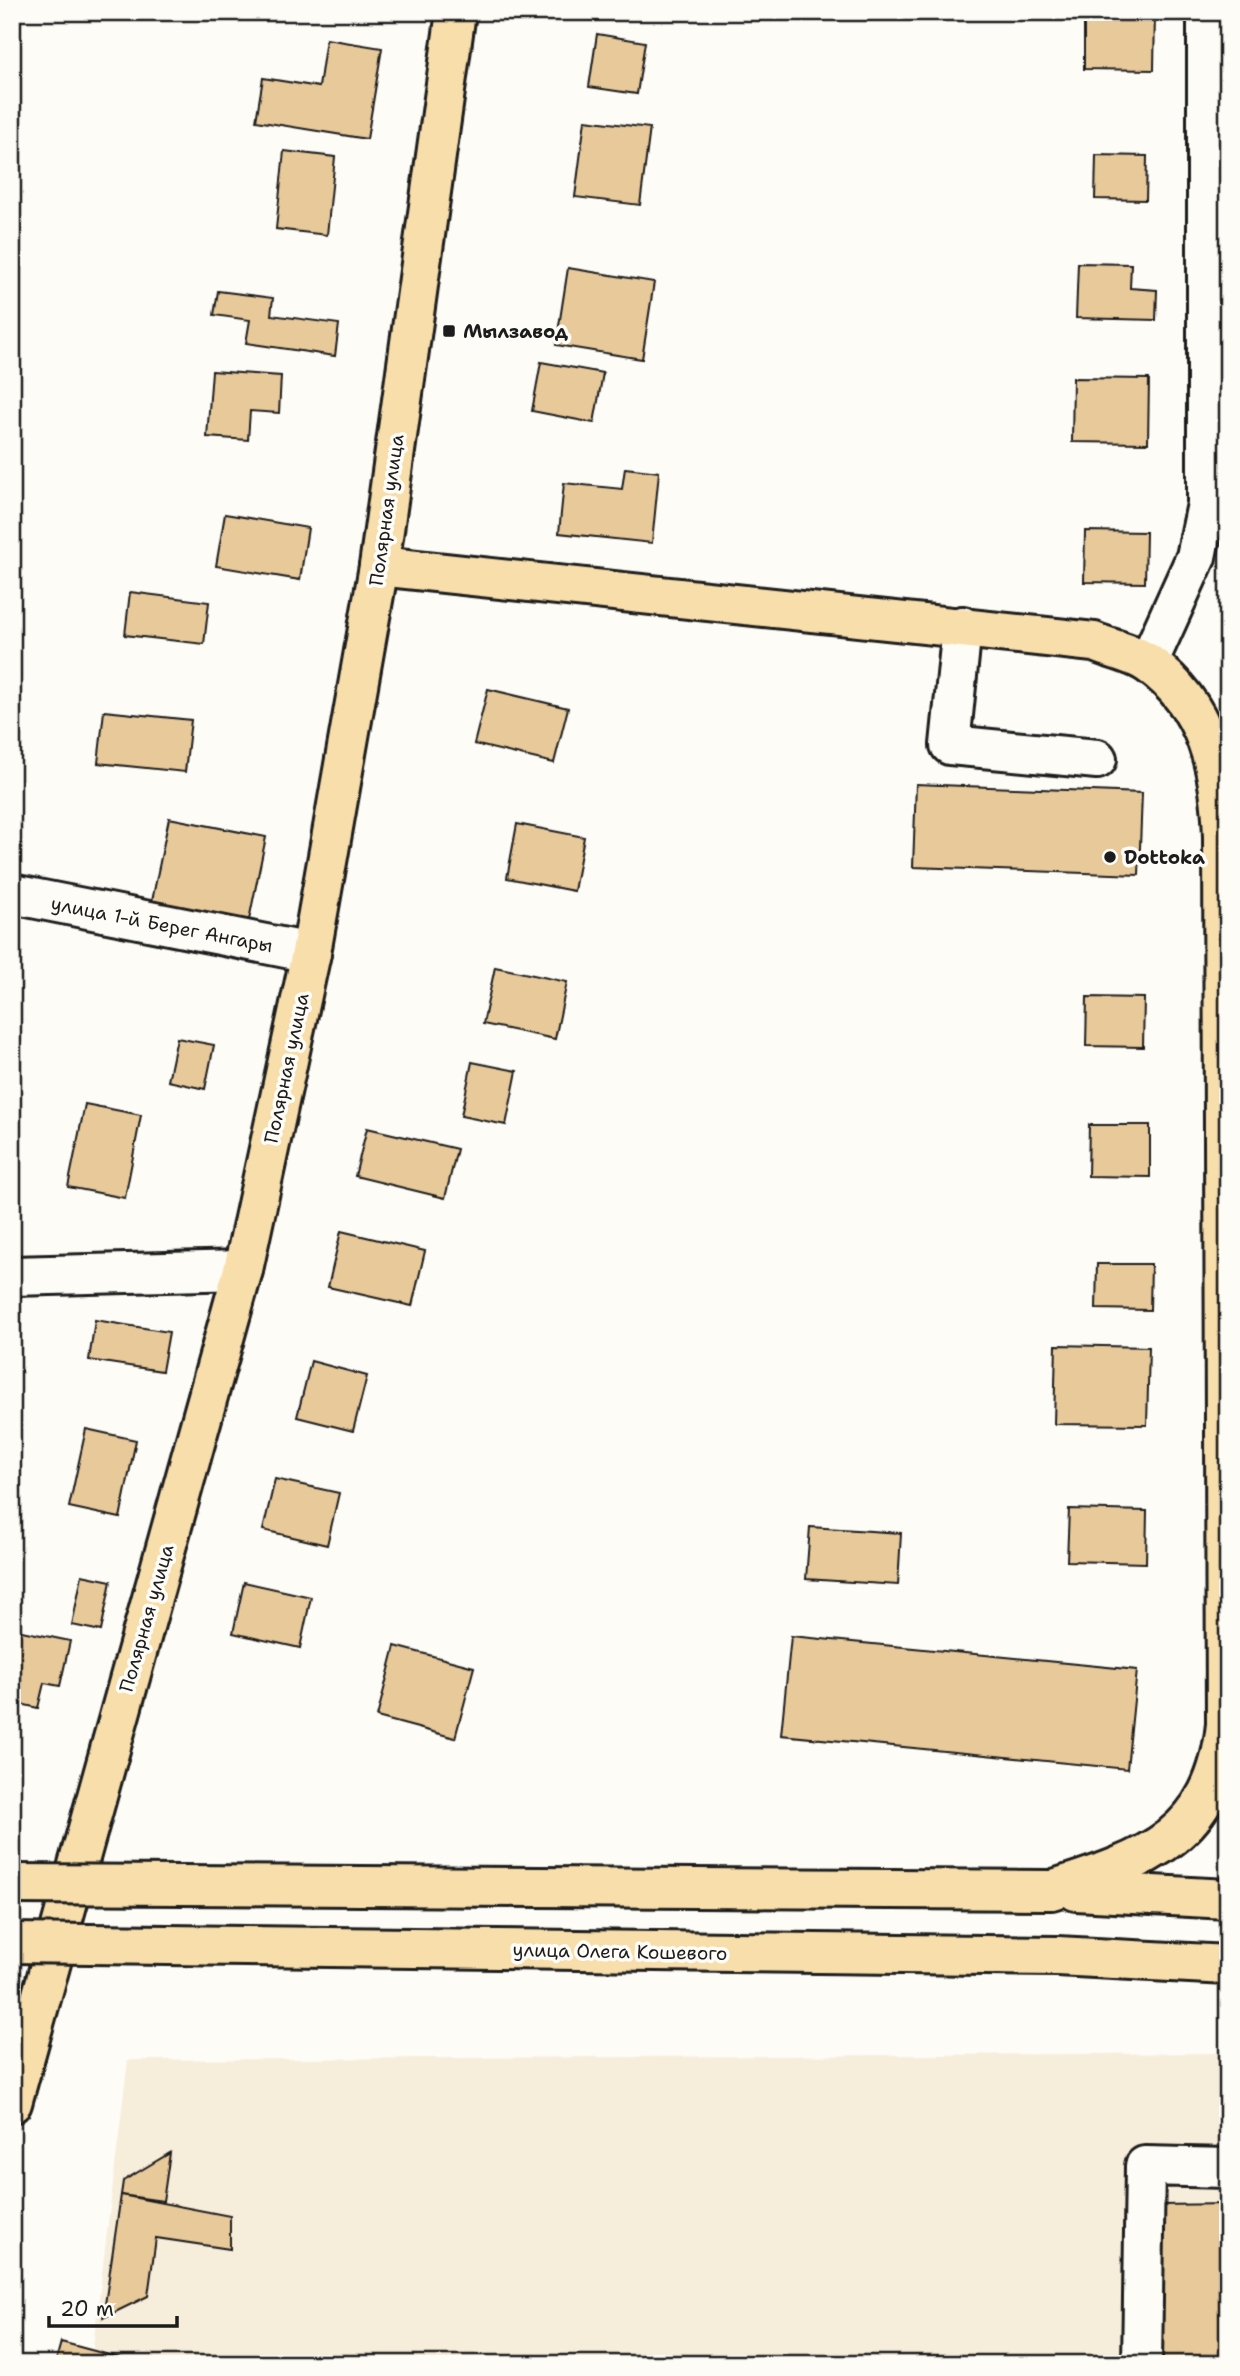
<svg xmlns="http://www.w3.org/2000/svg" width="1240" height="2376" viewBox="0 0 1240 2376" font-family="'Shantell Sans',sans-serif">
<style>
.built{fill:#f7eddb}
.building{fill:#e8c99a;stroke:#1c1c1c;stroke-width:2}
.lines{fill:none;stroke-linecap:round;stroke-linejoin:round}
.minor-casing{stroke:#1c1c1c;stroke-width:44}
.major-casing{stroke:#1c1c1c;stroke-width:44}
.minor{stroke:#fdfcf7;stroke-width:38}
.major{stroke:#f8deab;stroke-width:38}
.major-bridge-casing{stroke:#1c1c1c;stroke-width:44;stroke-linecap:butt}
.major-bridge{stroke:#f8deab;stroke-width:38}
.poi-dot{fill:#1c1c1c;stroke:#fdfcf7;stroke-width:2.5}
.labels{text-anchor:middle;stroke-width:7;stroke-linejoin:round;paint-order:stroke}
.poi-label{font-size:19px;font-weight:bold;fill:#1c1c1c;stroke:#fdfcf7;text-anchor:start}
.street-label{font-size:19px;fill:#1c1c1c;stroke:#fdfcf7}
</style>
<rect width="100%" height="100%" fill="#fdfcf7"/>
<filter id="ink" filterUnits="userSpaceOnUse"><feTurbulence type="fractalNoise" baseFrequency=".0143" numOctaves="2"/><feDisplacementMap in="SourceGraphic" scale="14" xChannelSelector="R" yChannelSelector="G"/><feConvolveMatrix kernelMatrix="1 2 1 2 8 2 1 2 1" color-interpolation-filters="sRGB"/></filter>
<g filter="url(#ink)">
<!-- built -->
<polygon class="built" points="1228,2053 1228,2364 91,2364 128,2060"/>
<!-- building -->
<g class="building">
<polygon points="1084,12 1155,12 1154,70 1084,69"/>
<polygon points="597,34 645,42 637,94 589,87"/>
<polygon points="326,39 382,48 367,139 256,121 263,78 319,87"/>
<polygon points="585,120 650,128 640,205 575,197"/>
<polygon points="284,151 335,157 327,235 276,229"/>
<polygon points="1096,155 1147,156 1146,200 1095,199"/>
<polygon points="1078,263 1131,264 1130,288 1157,290 1156,320 1076,318"/>
<polygon points="568,268 654,282 642,359 556,345"/>
<polygon points="218,291 273,298 271,315 339,324 335,356 246,343 250,320 214,315"/>
<polygon points="541,362 603,373 594,423 532,411"/>
<polygon points="212,371 281,376 279,413 250,411 248,440 207,437"/>
<polygon points="1073,378 1149,379 1148,443 1072,442"/>
<polygon points="625,468 659,472 652,543 559,533 564,483 622,489"/>
<polygon points="225,514 308,528 300,580 216,566"/>
<polygon points="1085,531 1146,532 1145,583 1084,582"/>
<polygon points="130,592 209,602 204,644 125,635"/>
<polygon points="488,689 568,708 554,763 474,744"/>
<polygon points="104,711 191,720 185,772 98,763"/>
<polygon points="916,784 1142,793 1139,875 913,867"/>
<polygon points="169,818 266,837 248,925 151,906"/>
<polygon points="517,824 584,837 574,891 507,878"/>
<polygon points="495,967 567,982 555,1039 483,1024"/>
<polygon points="1087,997 1144,998 1143,1047 1086,1046"/>
<polygon points="177,1038 214,1045 205,1089 168,1081"/>
<polygon points="472,1062 517,1071 506,1125 461,1116"/>
<polygon points="85,1104 141,1115 125,1198 68,1187"/>
<polygon points="1089,1125 1150,1125 1150,1177 1088,1176"/>
<polygon points="367,1128 457,1149 445,1198 355,1176"/>
<polygon points="341,1231 425,1251 412,1306 328,1287"/>
<polygon points="1097,1264 1151,1264 1150,1310 1096,1309"/>
<polygon points="95,1320 169,1332 162,1371 89,1360"/>
<polygon points="1056,1345 1149,1347 1147,1425 1054,1424"/>
<polygon points="311,1361 367,1376 353,1431 297,1417"/>
<polygon points="86,1429 136,1440 120,1518 69,1507"/>
<polygon points="275,1479 339,1493 327,1545 263,1530"/>
<polygon points="1069,1509 1147,1511 1146,1563 1067,1561"/>
<polygon points="810,1527 901,1533 898,1585 806,1579"/>
<polygon points="82,1575 111,1581 101,1631 72,1625"/>
<polygon points="244,1582 311,1597 300,1648 233,1633"/>
<polygon points="12,1629 70,1641 60,1686 44,1683 38,1708 12,1702"/>
<polygon points="791,1636 1137,1670 1127,1769 781,1735"/>
<polygon points="395,1646 474,1667 455,1738 377,1717"/>
<polygon points="170,2153 163,2201 121,2195 123,2181"/>
<polygon points="121,2195 230,2216 230,2249 156,2238 148,2296 103,2318"/>
<polygon points="1228,2204 1228,2364 1160,2364 1159,2205"/>
<polygon points="61,2342 128,2360 127,2364 55,2364"/>
</g>
<g class="lines">
<defs>
<g id="minor">
<polyline points="962,626 950,745 1097,759"/>
<polyline points="1148,663 1196,557 1207,504 1207,12"/>
<polyline points="12,894 311,953"/>
<polyline points="12,1276 243,1270"/>
<polyline points="1142,2364 1145,2166 1228,2168"/>
</g>
<g id="major">
<path d="M379,566l715,76c17,7 41,12 55,22 58,41 72,107 74,173l3,887c-11,112 -79,136 -175,166"/>
<polyline points="1076,1891 1228,1899"/>
<polyline points="1057,1956 1228,1965"/>
<polyline points="12,2103 243,1270 311,953 379,566 456,12"/>
</g>
</defs>
<!-- minor casing -->
<use href="#minor" class="minor-casing"/>
<!-- major casing -->
<use href="#major" class="major-casing"/>
<!-- minor -->
<use href="#minor" class="minor"/>
<!-- major -->
<use href="#major" class="major"/>
<defs>
<g id="major-bridge">
<polyline points="12,1884 1051,1890"/>
<polyline points="12,1943 1057,1956"/>
</g>
</defs>
<!-- major-bridge casing -->
<use href="#major-bridge" class="major-bridge-casing"/>
<!-- major-bridge -->
<use href="#major-bridge" class="major-bridge"/>
</g>
</g>
<!-- markers -->
<g class="poi-dot">
<rect x="442" y="324" width="14" height="14" rx="3.5"/>
<circle cx="1110" cy="857" r="7"/>
</g>
<g class="labels">
<!-- poi labels -->
<g class="poi-label">
<text x="463" y="338">Мылзавод</text>
<text x="1124" y="864">Dottoka</text>
</g>
<!-- street labels -->
<g class="street-label">
<text transform="translate(386 510) rotate(-82)" y="7">Полярная улица</text>
<text transform="translate(162 924) rotate(11)" y="7">улица 1-й Берег Ангары</text>
<text transform="translate(286 1068) rotate(-78)" y="7">Полярная улица</text>
<text transform="translate(146 1618) rotate(-74)" y="7">Полярная улица</text>
<text transform="translate(620 1951) rotate(1)" y="7">улица Олега Кошевого</text>
</g>
</g>
<!-- margin -->
<rect width="1240" height="2376" fill="none" stroke="#fdfcf7" stroke-width="42"/>
<rect x="21" y="21" width="1198" height="2334" fill="none" stroke="#1c1c1c" stroke-width="2.5" filter="url(#ink)"/>
<!-- scale -->
<path d="M49 2316v10h128v-10" fill="none" stroke="#1c1c1c" stroke-width="3.5"/>
<text x="60" y="2316" font-size="21" fill="#1c1c1c" stroke="#fdfcf7" stroke-width="5" paint-order="stroke">20 m</text>
</svg>
